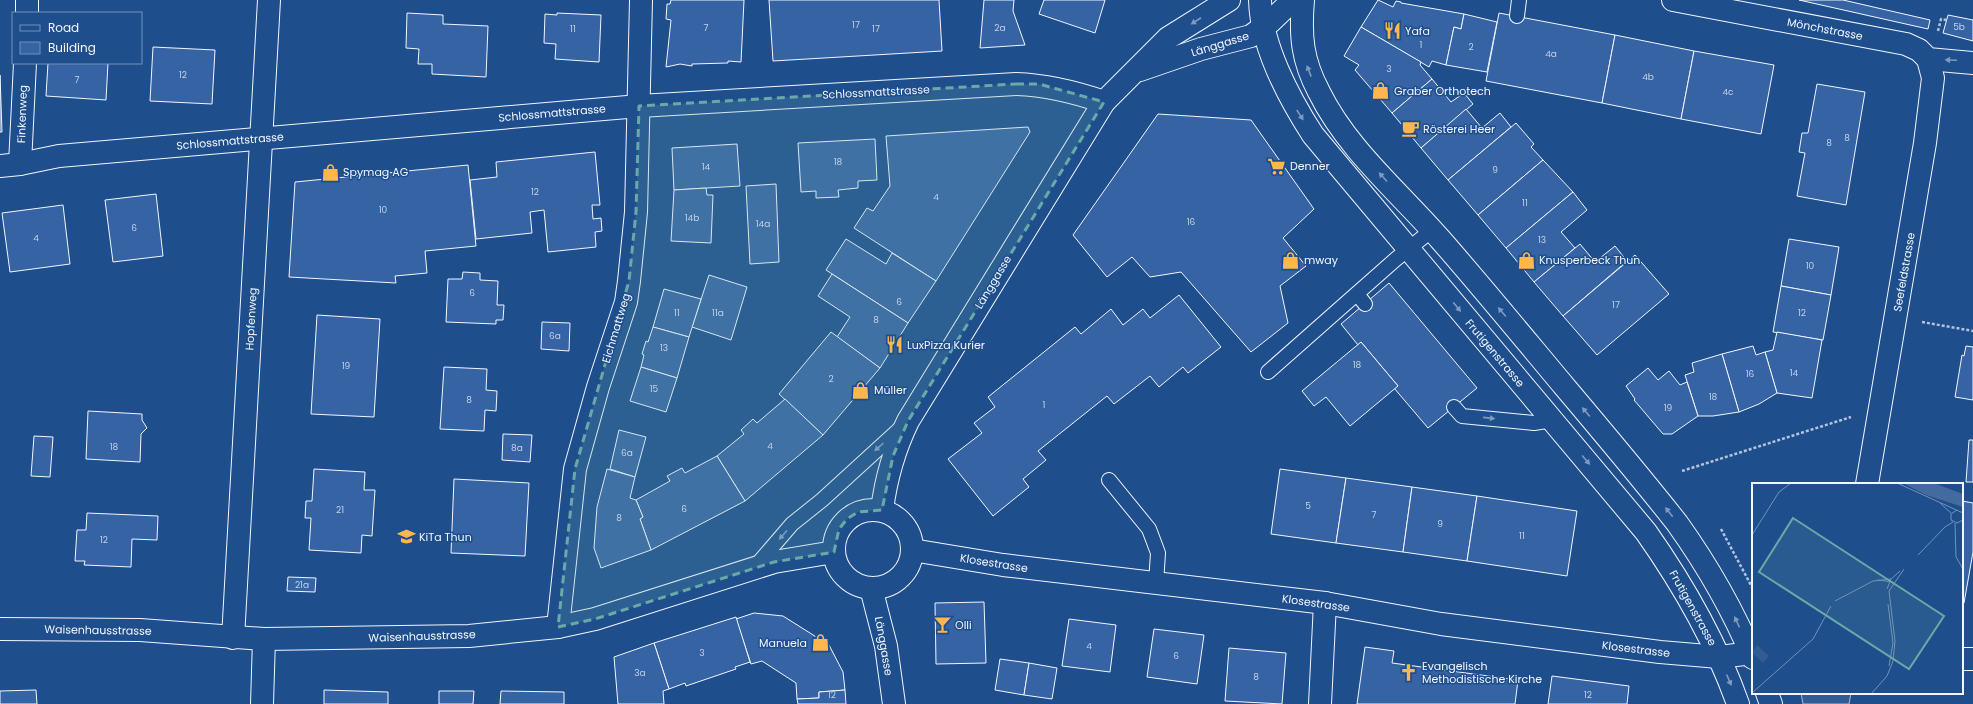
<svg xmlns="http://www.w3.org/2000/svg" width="1973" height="704" viewBox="0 0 1973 704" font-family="Poppins,sans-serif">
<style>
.built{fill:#305b95;stroke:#a8bbd7}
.building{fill:#3563a3;stroke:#f2f6ff}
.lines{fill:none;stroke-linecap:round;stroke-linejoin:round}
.service-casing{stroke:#f2f6ff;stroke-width:16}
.minor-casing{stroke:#f2f6ff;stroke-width:24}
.tertiary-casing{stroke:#f2f6ff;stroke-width:24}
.primary-casing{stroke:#f2f6ff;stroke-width:24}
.path{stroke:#b3c4dc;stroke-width:2.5;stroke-dasharray:3 2;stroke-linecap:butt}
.service{stroke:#1f4e8c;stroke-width:14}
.minor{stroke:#1f4e8c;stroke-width:22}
.tertiary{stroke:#1f4e8c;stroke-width:22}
.primary{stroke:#1f4e8c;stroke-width:22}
.oneway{fill:#7e9ac0}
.marked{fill:#6aa9a8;fill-opacity:0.2;stroke:#6aa9a8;stroke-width:3;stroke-dasharray:8 5;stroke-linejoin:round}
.labels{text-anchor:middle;stroke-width:3;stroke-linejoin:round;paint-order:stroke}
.number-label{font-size:9px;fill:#c3d1e8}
.street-label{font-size:11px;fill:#f2f6ff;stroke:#1f4e8c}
.poi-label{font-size:11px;fill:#f2f6ff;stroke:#1f4e8c;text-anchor:start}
.inset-road{fill:none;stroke:#7391ba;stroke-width:1}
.view{fill:#6aa9a8;fill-opacity:0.15;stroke:#6aa9a8;stroke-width:2}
.inset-edge{fill:none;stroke:#f2f6ff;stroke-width:2}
</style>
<rect width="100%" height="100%" fill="#1f4e8c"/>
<!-- built -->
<polygon class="built" points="1801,693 1851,693 1849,704 1803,704"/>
<!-- building -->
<g class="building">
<polygon points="671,0 744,0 741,62 728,61 728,63 692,64 692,66 680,64 666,67 671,20 666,19 667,4 670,4"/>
<polygon points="769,0 939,0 942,51 773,61"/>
<polygon points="984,0 1014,0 1013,11 1025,45 980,48"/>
<polygon points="1044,0 1105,0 1095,33 1039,14"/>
<polygon points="1378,0 1393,7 1396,1 1401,2 1401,3 1464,14 1461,29 1454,27 1446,65 1432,61 1429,67 1361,27"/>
<polygon points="1799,0 1843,0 1930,20 1928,29"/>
<polygon points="407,13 443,15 443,24 488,26 486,77 432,74 432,64 418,64 419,49 406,48"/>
<polygon points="557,13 601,15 599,62 555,59 556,44 544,43 545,14 557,15"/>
<polygon points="1499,13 1615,35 1602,103 1486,81"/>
<polygon points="1464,14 1497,22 1487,72 1446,65 1454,27 1461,29"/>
<polygon points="1948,15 1973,20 1973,41 1943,33"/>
<polygon points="1361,27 1421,62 1420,65 1432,79 1392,113 1355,70 1359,65 1344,56"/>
<polygon points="1615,35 1694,51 1681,119 1602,103"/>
<polygon points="153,47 215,50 212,104 150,101"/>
<polygon points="1694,51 1774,65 1761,134 1681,119"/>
<polygon points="48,63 108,63 106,100 46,96"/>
<polygon points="0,75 2,132 0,132"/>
<polygon points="1432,79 1451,102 1464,93 1473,104 1421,148 1392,113"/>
<polygon points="1817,84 1865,92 1846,205 1797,196 1805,153 1799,152 1802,133 1808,133"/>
<polygon points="1466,109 1482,128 1500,113 1511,127 1448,180 1421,148"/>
<polygon points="1158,114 1251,120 1314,209 1283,238 1306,266 1280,286 1288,323 1251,352 1181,272 1150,277 1132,257 1107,277 1073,235"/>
<polygon points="1516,123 1534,144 1531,147 1543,160 1478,215 1448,180"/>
<polygon points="1028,127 1030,132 936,281 854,228 867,208 873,211 890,186 886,136"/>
<polygon points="875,139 877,180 858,181 858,188 838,190 839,197 816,198 816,191 801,192 798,143"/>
<polygon points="737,144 740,186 674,190 672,148"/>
<polygon points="595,152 600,205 592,205 593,219 601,218 602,231 595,232 596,247 548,252 544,210 530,212 532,233 476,239 470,180 497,177 496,162"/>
<polygon points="1543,160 1573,192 1506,248 1478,215"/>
<polygon points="468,165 476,246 425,251 427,273 395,276 396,283 289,277 295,182"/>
<polygon points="776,184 779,262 750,264 746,186"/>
<polygon points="706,188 707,195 713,195 711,243 671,241 674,190"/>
<polygon points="1573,192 1587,210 1561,232 1575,248 1534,282 1506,248"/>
<polygon points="156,194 163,256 113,262 105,200"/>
<polygon points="63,205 70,264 10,272 2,213"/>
<polygon points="846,239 886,264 892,253 936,281 908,323 826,270"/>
<polygon points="1789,239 1839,247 1831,295 1781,286"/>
<polygon points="1580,244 1595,262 1615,246 1627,261 1563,316 1534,282"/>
<polygon points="1635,255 1669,294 1597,355 1563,316"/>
<polygon points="463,272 480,273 480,280 498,281 497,305 504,305 503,320 496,320 496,324 446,322 448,279 462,279"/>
<polygon points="832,274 908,323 880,368 837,337 850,317 818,296"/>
<polygon points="709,275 747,287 731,340 692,327"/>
<polygon points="1389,283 1477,388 1428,428 1394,388 1398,386 1361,342 1358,345 1341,324"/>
<polygon points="1781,286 1831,295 1823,340 1773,332"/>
<polygon points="664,289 701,299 689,337 653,327"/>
<polygon points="1179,295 1221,347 1188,373 1183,367 1159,387 1150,376 1114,404 1107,396 1038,451 1046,460 1023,479 1029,487 993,516 948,459 982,433 974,423 995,407 988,397 1075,327 1081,334 1111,309 1123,325 1143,309 1150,318"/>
<polygon points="317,315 380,319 374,417 311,414"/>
<polygon points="542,322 570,323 569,351 541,349"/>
<polygon points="653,327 689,337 677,378 641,367 644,355 642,354 646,341 648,342"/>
<polygon points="831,332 880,368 823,435 779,394"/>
<polygon points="1777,332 1822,340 1812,398 1777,393 1765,352 1773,350"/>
<polygon points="1361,342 1398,386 1350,426 1326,397 1314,406 1302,391"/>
<polygon points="1753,346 1756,355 1765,352 1777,393 1759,404 1739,412 1722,354"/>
<polygon points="1966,346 1973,347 1973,400 1955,397 1962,355 1964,356"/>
<polygon points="1722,354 1739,412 1713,416 1698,416 1685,375 1694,372 1692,363"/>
<polygon points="444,367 487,369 486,390 497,391 496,411 485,410 484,431 440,429"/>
<polygon points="641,367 677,378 666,412 630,401"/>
<polygon points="1648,368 1658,380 1669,371 1680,385 1687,382 1698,416 1672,434 1663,434 1634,400 1635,399 1626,386"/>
<polygon points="785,399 823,435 745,501 717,456 744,434 741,430 753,419 757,423"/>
<polygon points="88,411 142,414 142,420 147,428 141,434 140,462 86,459"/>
<polygon points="619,430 646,437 635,477 610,469"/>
<polygon points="503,434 532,435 530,462 502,460"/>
<polygon points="34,436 53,437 50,477 31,476"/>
<polygon points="1969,440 1973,440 1973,482 1966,482"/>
<polygon points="717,456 745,501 651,550 640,519 643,517 636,500 670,481 667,476 682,468 685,473"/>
<polygon points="314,469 365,472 364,490 375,490 372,536 362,535 361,553 309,550 311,518 305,518 306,501 312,501"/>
<polygon points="607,469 635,477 630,498 636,500 643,517 640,519 651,550 601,568 594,548 597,507"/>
<polygon points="1280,469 1346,478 1336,543 1271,534"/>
<polygon points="1346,478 1412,487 1403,552 1336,543"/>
<polygon points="454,479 529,483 525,556 451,553"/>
<polygon points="1412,487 1477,496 1467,561 1403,552"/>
<polygon points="1477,496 1577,511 1567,576 1467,561"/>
<polygon points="1962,501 1973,503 1973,552 1964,603 1962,603"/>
<polygon points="87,513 158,516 157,540 132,539 131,567 84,565 85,561 75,561 77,530 86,530"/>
<polygon points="288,577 316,578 315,592 287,591"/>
<polygon points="984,602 986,663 936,664 935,603"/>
<polygon points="754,613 783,616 829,645 843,672 845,690 819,692 819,698 797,699 796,683 762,661 751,664 736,619"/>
<polygon points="736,617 750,662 735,667 736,669 686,686 685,683 669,689 654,643"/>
<polygon points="1069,619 1116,625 1110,672 1062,666"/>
<polygon points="1154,629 1204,635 1197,684 1147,677"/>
<polygon points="654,643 669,689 663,691 664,704 618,704 614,657"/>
<polygon points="1365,647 1394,651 1392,663 1518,680 1515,704 1357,704"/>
<polygon points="1229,648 1286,653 1282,704 1225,701"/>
<polygon points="1000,659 1029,663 1024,695 995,690"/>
<polygon points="1029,663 1057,668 1052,699 1024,695"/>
<polygon points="1552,676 1629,686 1627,704 1548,704"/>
<polygon points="36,690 37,704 0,704 0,691"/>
<polygon points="324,690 388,692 388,704 324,704"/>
<polygon points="845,690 846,704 798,704 797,699 819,698 819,692"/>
<polygon points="439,691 474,691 473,704 439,704"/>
<polygon points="501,691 564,692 564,704 500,704"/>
</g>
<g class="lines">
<defs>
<g id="service">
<polyline points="1517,16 1519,0"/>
<polyline points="1357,294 1365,304"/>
<polyline points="1268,372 1396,259 1432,230"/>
<polyline points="1454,407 1462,416 1534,423 1552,420"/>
<polyline points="1109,480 1149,529 1158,553 1156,583"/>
<polyline points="755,567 792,524 822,500 902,427"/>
</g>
<g id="minor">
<polyline points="1673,0 1906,44 1919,50 1928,59 1973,63"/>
<polyline points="27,13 27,0"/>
<polyline points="20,164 25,63"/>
<path d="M0,166l20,-2 39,-8 580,-50 377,-22c31,1 59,8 88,18"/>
<polyline points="1867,484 1925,143 1933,78 1928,59"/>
<polyline points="912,550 1003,565 1325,603 1441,624 1660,652 1719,657 1753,653"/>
<polyline points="558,627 575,469 598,387 626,302 629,281 636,212 641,0"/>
<polyline points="0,629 140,630 264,639 469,636 558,627 595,619 774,562 834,552"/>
<polyline points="233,638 269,0"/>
<polyline points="1962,659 1973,659"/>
<polyline points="262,704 264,639"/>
<polyline points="1320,704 1325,603"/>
</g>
<g id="tertiary">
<polyline points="1140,70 1201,49 1251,36 1270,22 1293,0"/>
<circle cx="873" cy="549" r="39"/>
<path d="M882,510c4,-32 12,-60 26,-89l196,-319 64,-64 61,-38"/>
<polyline points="871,588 886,646 894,704"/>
</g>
<g id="primary">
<path d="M1260,0c1,45 29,98 53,135l333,397c38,54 70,110 92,172"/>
<path d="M1303,0c-3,36 -1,60 16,92 28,57 80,100 121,147 42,48 83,98 124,147 38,45 76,90 113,137 30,42 56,87 76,135"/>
<polyline points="1767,693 1771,704"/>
</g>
</defs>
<!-- service casing -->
<use href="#service" class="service-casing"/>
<!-- minor casing -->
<use href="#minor" class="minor-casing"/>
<!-- tertiary casing -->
<use href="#tertiary" class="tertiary-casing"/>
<!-- primary casing -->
<use href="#primary" class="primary-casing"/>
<!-- path -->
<g class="path">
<polyline points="1938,31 1941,19 1947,20"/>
<polyline points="1922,322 1973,331"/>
<polyline points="1682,471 1851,417"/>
<polyline points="1721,529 1753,589"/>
</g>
<!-- service -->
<use href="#service" class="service"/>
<!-- minor -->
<use href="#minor" class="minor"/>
<!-- tertiary -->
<use href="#tertiary" class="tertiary"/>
<!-- primary -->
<use href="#primary" class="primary"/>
</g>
<!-- one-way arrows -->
<defs><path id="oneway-solid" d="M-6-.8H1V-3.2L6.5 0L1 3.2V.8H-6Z"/></defs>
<g class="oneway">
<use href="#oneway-solid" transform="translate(1196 21) rotate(147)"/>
<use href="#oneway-solid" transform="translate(1951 60) rotate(-177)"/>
<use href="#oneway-solid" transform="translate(1309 71) rotate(-111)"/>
<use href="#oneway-solid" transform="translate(1300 115) rotate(57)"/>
<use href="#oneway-solid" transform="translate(1383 177) rotate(-132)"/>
<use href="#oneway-solid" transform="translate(1457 307) rotate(51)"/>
<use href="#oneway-solid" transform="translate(1502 312) rotate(-130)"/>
<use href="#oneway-solid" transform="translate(1586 412) rotate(-130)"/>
<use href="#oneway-solid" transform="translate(1489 418) rotate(6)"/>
<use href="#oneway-solid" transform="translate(879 447) rotate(138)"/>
<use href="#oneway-solid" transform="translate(1586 460) rotate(49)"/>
<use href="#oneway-solid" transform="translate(1669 512) rotate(-128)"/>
<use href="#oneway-solid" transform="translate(783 535) rotate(131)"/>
<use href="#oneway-solid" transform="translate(1737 622) rotate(-115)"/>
<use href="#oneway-solid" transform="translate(1729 680) rotate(67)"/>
</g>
<!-- marked area -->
<path class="marked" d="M1016,84h23l65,18 -196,319 -15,35 -11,54 -24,2 -11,7 -8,10 -5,23 -60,10 -179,57 -37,8 17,-158 54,-188 7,-69 3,-106z"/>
<!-- icons -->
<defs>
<symbol id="restaurant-bare" viewBox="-9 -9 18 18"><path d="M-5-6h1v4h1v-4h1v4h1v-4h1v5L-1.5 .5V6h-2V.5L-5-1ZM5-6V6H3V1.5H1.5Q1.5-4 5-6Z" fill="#ffb74d" stroke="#1f4e8c" stroke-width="2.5" paint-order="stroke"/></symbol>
<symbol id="shop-bare" viewBox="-9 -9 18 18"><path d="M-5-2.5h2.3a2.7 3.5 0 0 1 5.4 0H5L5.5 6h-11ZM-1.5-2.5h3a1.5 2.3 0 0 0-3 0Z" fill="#ffb74d" stroke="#1f4e8c" stroke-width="2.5" paint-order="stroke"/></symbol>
<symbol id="cafe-bare" viewBox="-9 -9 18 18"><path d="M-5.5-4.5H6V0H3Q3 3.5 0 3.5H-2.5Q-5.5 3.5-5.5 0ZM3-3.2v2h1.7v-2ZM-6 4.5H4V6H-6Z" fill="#ffb74d" stroke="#1f4e8c" stroke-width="2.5" paint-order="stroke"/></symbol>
<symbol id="supermarket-bare" viewBox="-9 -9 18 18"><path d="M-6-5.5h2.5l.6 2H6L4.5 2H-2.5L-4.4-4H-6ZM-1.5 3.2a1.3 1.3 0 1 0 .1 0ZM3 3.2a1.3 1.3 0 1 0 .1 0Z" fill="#ffb74d" stroke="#1f4e8c" stroke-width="2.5" paint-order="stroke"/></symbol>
<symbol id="school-bare" viewBox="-9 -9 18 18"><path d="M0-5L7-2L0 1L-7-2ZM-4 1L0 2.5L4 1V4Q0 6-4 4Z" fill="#ffb74d" stroke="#1f4e8c" stroke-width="2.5" paint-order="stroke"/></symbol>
<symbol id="bar-bare" viewBox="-9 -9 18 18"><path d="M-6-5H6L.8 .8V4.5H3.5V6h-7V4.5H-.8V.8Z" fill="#ffb74d" stroke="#1f4e8c" stroke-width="2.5" paint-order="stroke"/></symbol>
<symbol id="church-bare" viewBox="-9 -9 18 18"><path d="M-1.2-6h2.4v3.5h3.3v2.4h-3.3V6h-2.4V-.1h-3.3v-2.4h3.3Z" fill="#ffb74d" stroke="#1f4e8c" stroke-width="2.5" paint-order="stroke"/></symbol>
</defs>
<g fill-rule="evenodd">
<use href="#restaurant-bare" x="1380" y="18" width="25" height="25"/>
<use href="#shop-bare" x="1368" y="78" width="25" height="25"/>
<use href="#cafe-bare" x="1398" y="116" width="25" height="25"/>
<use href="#supermarket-bare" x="1264" y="154" width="25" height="25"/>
<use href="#shop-bare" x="318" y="160" width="25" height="25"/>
<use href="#shop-bare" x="1278" y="248" width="25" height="25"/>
<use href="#shop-bare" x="1514" y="248" width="25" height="25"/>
<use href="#restaurant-bare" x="882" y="332" width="25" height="25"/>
<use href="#shop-bare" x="848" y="378" width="25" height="25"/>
<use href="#school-bare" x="394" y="524" width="25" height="25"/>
<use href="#bar-bare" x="930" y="612" width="25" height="25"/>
<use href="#shop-bare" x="808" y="630" width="25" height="25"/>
<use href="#church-bare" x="1396" y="660" width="25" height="25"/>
</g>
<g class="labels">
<!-- number labels -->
<g class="number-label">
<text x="856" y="28">17</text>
<text x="1959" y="30">5b</text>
<text x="706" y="31">7</text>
<text x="1000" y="31">2a</text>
<text x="573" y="32">11</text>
<text x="876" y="32">17</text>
<text x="1421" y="48">1</text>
<text x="1471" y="50">2</text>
<text x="1551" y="57">4a</text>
<text x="1389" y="72">3</text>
<text x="183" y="78">12</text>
<text x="1648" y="80">4b</text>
<text x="77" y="83">7</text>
<text x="1728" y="95">4c</text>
<text x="1847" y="141">8</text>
<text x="1829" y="146">8</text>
<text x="838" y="165">18</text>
<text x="706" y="170">14</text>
<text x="1495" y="173">9</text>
<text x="535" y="195">12</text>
<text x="936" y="200">4</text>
<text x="1525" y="206">11</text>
<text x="383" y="213">10</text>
<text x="692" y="221">14b</text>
<text x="1191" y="225">16</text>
<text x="763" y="227">14a</text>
<text x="134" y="231">6</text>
<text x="36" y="241">4</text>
<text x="1542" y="243">13</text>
<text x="1810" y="269">10</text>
<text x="472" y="296">6</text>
<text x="899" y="305">6</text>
<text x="1616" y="308">17</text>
<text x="677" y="316">11</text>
<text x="718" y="316">11a</text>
<text x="1802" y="316">12</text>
<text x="876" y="323">8</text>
<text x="555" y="339">6a</text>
<text x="664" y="351">13</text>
<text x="1357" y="368">18</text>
<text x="346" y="369">19</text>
<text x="1794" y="376">14</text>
<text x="1750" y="377">16</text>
<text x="831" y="382">2</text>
<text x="654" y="392">15</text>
<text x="1713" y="400">18</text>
<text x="469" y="403">8</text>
<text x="1044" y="408">1</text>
<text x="1668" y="411">19</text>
<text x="770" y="449">4</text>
<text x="114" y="450">18</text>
<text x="517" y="451">8a</text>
<text x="627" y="456">6a</text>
<text x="1308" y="509">5</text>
<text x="684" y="512">6</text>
<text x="340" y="513">21</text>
<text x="1374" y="518">7</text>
<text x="619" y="521">8</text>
<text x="1440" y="527">9</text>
<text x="1522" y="539">11</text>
<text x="104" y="543">12</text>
<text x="302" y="588">21a</text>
<text x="1089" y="649">4</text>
<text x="702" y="656">3</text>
<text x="1176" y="659">6</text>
<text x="640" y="676">3a</text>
<text x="1256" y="680">8</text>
<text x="832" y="698">12</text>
<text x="1588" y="698">12</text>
</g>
<!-- street labels -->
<g class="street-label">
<text transform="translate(1825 29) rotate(11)" y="4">Mönchstrasse</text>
<text transform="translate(1220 44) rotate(-17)" y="4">Länggasse</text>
<text transform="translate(876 92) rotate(-3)" y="4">Schlossmattstrasse</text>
<text transform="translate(552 113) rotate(-5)" y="4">Schlossmattstrasse</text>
<text transform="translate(22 114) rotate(-88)" y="4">Finkenweg</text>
<text transform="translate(230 141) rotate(-5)" y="4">Schlossmattstrasse</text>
<text transform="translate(1904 272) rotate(-80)" y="4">Seefeldstrasse</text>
<text transform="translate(993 282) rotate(-59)" y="4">Länggasse</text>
<text transform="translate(251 319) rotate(-87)" y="4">Hopfenweg</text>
<text transform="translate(616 328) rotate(-73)" y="4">Eichmattweg</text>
<text transform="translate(1495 353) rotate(50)" y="4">Frutigenstrasse</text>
<text transform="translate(994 563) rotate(9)" y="4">Klosestrasse</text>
<text transform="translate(1316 603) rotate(8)" y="4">Klosestrasse</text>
<text transform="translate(1693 608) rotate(61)" y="4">Frutigenstrasse</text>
<text transform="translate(98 630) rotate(1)" y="4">Waisenhausstrasse</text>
<text transform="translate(422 636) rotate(-2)" y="4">Waisenhausstrasse</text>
<text transform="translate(884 646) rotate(80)" y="4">Länggasse</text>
<text transform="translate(1636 649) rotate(7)" y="4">Klosestrasse</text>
</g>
<!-- poi labels -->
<g class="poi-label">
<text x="1405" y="35">Yafa</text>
<text x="1394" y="95">Graber Orthotech</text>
<text x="1423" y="133">Rösterei Heer</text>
<text x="1290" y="170">Denner</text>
<text x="343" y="176">Spymag AG</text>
<text x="1304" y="264">mway</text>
<text x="1539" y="264">Knusperbeck Thun</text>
<text x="907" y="349">LuxPizza Kurier</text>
<text x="874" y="394">Müller</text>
<text x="419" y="541">KiTa Thun</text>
<text x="955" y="629">Olli</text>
<text x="807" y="647" text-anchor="end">Manuela</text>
<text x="1422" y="670">Evangelisch<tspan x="1422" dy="13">Methodistische Kirche</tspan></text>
</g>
</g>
<!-- overview -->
<g transform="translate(1752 483)">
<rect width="211" height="211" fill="#1f4e8c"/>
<path d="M5,162l12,11 -6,7 -11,-10z" fill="#305b95"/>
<path d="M151,0h30l30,11v13l-37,-12z" fill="#446ba0"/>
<path class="inset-road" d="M145,0l66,30M188,20l11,10M205,27l-6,4v6l6,3 6,-3M203,40l1,34 7,12M0,52l27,-43 12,-9M166,72l27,-28 8,-5M126,97l15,2M135,106l4,-10 9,-8M83,118l38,-20 18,-2M136,121l5,39 -4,23M0,210l61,-54 18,-33M119,211l16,-18 6,-15 2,-20 -6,-50 15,-22"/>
<path class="view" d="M41,35l151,98 -35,53 -150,-97z"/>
<rect width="211" height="211" class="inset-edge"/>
</g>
<!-- legend -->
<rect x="12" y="12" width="130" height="52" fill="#1f4e8c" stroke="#7391ba"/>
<rect x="20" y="25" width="20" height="6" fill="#1f4e8c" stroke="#7391ba"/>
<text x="48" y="32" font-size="12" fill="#f2f6ff">Road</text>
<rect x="20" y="42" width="20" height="12" fill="#3563a3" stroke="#7391ba"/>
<text x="48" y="52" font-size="12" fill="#f2f6ff">Building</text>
</svg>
